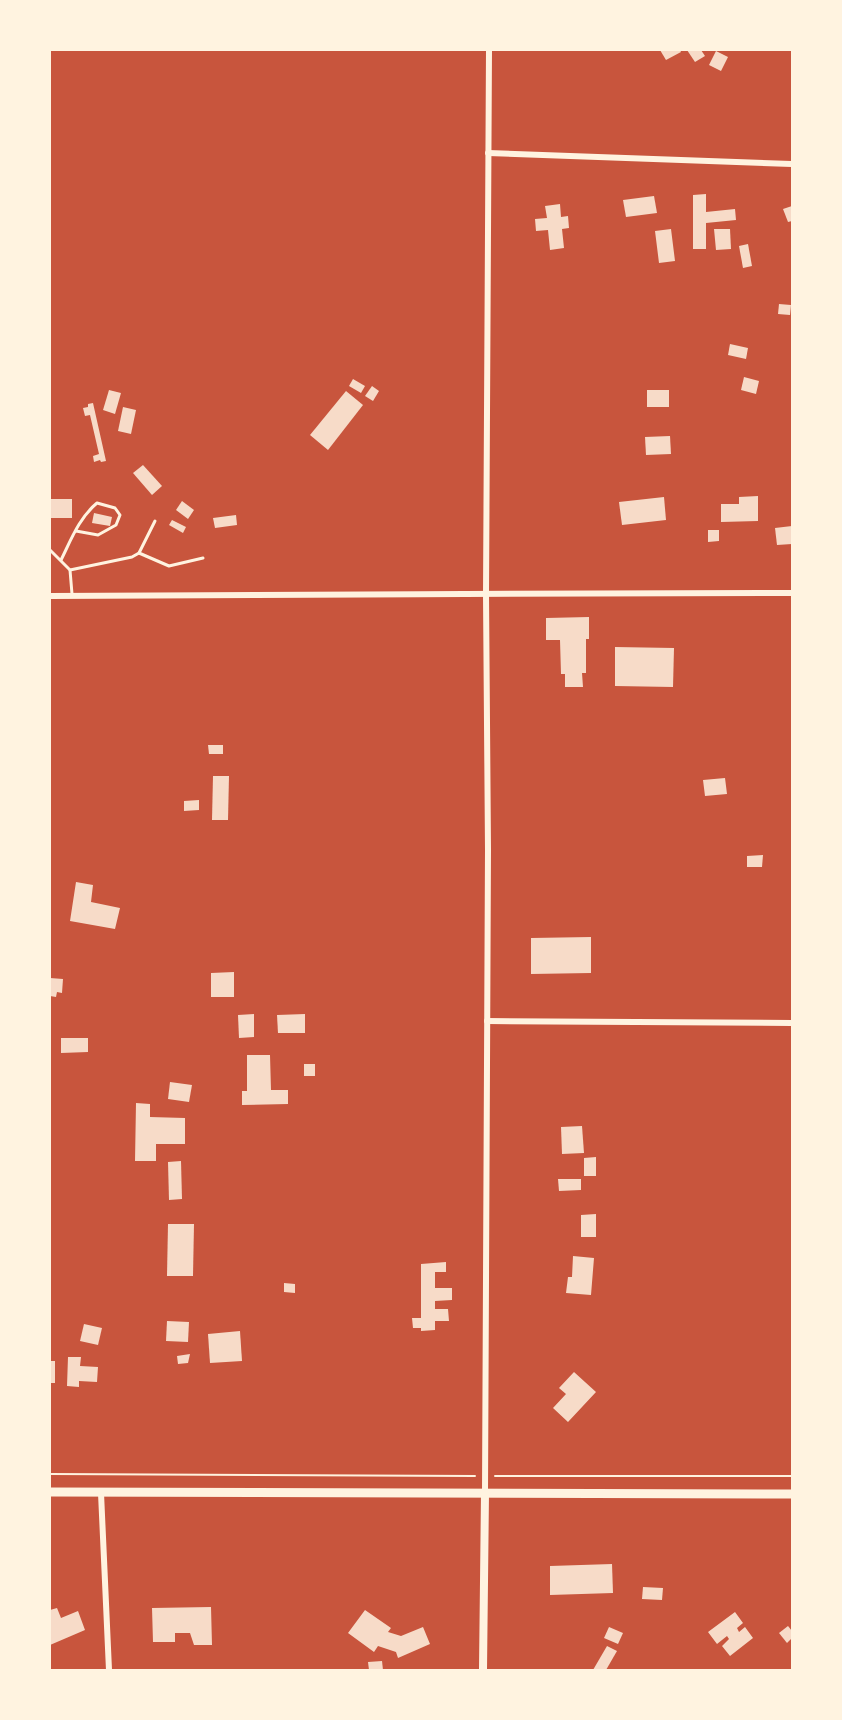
<svg xmlns="http://www.w3.org/2000/svg" width="842" height="1720" viewBox="0 0 842 1720" font-family="'DM Sans',sans-serif">
<style>
.building{fill:#f7dbc8}
.lines{fill:none;stroke-linecap:round;stroke-linejoin:round}
.path{stroke:#fff3e0;stroke-width:2}
.service{stroke:#fff3e0;stroke-width:3}
.minor{stroke:#fff3e0;stroke-width:6}
.tertiary{stroke:#fff3e0;stroke-width:8}
.secondary{stroke:#fff3e0;stroke-width:9}
</style>
<rect width="100%" height="100%" fill="#c8553d"/>
<!-- building -->
<g class="building">
<polygon points="660,50 680,50 681,52 666,60"/>
<polygon points="687,50 701,50 705,56 695,62"/>
<polygon points="716,51 728,57 721,71 709,65"/>
<polygon points="706,194 706,212 735,209 736,220 706,223 706,249 693,249 693,195"/>
<polygon points="654,196 657,213 626,217 623,200"/>
<polygon points="560,204 561,217 568,216 569,228 562,229 564,248 550,250 548,230 536,231 535,219 547,218 545,206"/>
<polygon points="792,206 792,221 788,222 783,209"/>
<polygon points="671,229 675,261 659,263 655,231"/>
<polygon points="714,229 730,229 731,249 716,250"/>
<polygon points="748,244 752,266 743,268 739,246"/>
<polygon points="779,304 791,305 790,315 778,314"/>
<polygon points="730,344 748,348 746,359 728,355"/>
<polygon points="744,377 759,381 756,394 741,390"/>
<polygon points="353,379 365,386 361,393 349,386"/>
<polygon points="372,386 379,391 373,401 365,396"/>
<polygon points="109,390 121,393 115,414 103,410"/>
<rect x="647" y="390" width="22" height="17"/>
<polygon points="346,391 363,405 328,450 310,435"/>
<polygon points="93,403 106,461 101,462 100,460 94,462 93,456 99,454 90,415 85,416 83,408 88,407 88,404"/>
<polygon points="123,407 136,410 131,434 118,431"/>
<polygon points="670,436 671,454 646,455 645,437"/>
<polygon points="143,465 162,486 152,495 133,473"/>
<polygon points="758,496 758,521 721,522 721,504 739,504 739,497"/>
<polygon points="664,497 666,520 622,525 619,502"/>
<rect x="50" y="499" width="22" height="19"/>
<polygon points="182,501 194,510 188,519 176,510"/>
<polygon points="94,513 112,517 110,526 92,523"/>
<polygon points="236,515 237,525 215,528 213,518"/>
<polygon points="172,520 186,527 183,533 169,525"/>
<polygon points="792,526 792,544 777,545 775,528"/>
<polygon points="708,530 719,530 719,541 708,542"/>
<polygon points="589,617 589,639 586,639 586,673 582,673 583,687 565,687 565,674 561,674 560,640 546,640 546,618"/>
<polygon points="615,647 674,648 673,687 615,686"/>
<polygon points="208,745 223,745 223,754 209,754"/>
<polygon points="213,776 229,776 228,820 212,820"/>
<polygon points="725,778 727,794 705,796 703,780"/>
<polygon points="199,800 199,810 184,811 184,801"/>
<polygon points="763,855 762,867 747,867 747,856"/>
<polygon points="76,882 93,885 91,902 120,908 115,929 70,921"/>
<polygon points="591,937 591,973 531,974 531,938"/>
<polygon points="234,972 234,997 211,997 211,973"/>
<polygon points="50,978 63,979 62,993 57,992 56,997 50,996"/>
<polygon points="254,1014 254,1037 239,1038 238,1015"/>
<polygon points="305,1014 305,1033 278,1033 277,1015"/>
<polygon points="61,1038 88,1038 88,1052 61,1053"/>
<polygon points="247,1055 270,1055 271,1090 288,1090 288,1104 242,1105 242,1091 247,1091"/>
<rect x="304" y="1064" width="11" height="12"/>
<polygon points="170,1082 192,1085 189,1102 168,1099"/>
<polygon points="136,1103 150,1104 150,1117 185,1118 185,1144 156,1144 156,1161 135,1161"/>
<polygon points="582,1126 584,1153 562,1154 561,1127"/>
<polygon points="596,1157 596,1176 584,1176 584,1158"/>
<polygon points="181,1161 182,1199 169,1200 168,1162"/>
<polygon points="558,1179 581,1179 581,1190 559,1191"/>
<polygon points="596,1214 596,1237 581,1237 581,1215"/>
<polygon points="168,1224 194,1224 193,1276 167,1276"/>
<polygon points="573,1256 594,1258 591,1295 566,1293 568,1277 572,1277"/>
<polygon points="446,1262 446,1272 435,1272 435,1288 452,1288 452,1300 435,1301 435,1309 448,1309 449,1321 435,1321 435,1330 421,1331 421,1328 413,1328 412,1318 421,1318 421,1264"/>
<polygon points="284,1283 295,1284 295,1293 284,1292"/>
<polygon points="167,1321 189,1322 188,1342 166,1341"/>
<polygon points="84,1324 102,1328 98,1345 80,1341"/>
<polygon points="240,1331 242,1361 210,1363 208,1334"/>
<polygon points="190,1354 188,1363 178,1364 177,1356"/>
<polygon points="68,1357 81,1357 80,1366 98,1367 97,1382 79,1381 79,1387 67,1386"/>
<rect x="50" y="1361" width="5" height="22"/>
<polygon points="574,1372 596,1392 568,1422 553,1408 566,1394 559,1388"/>
<polygon points="612,1564 613,1593 550,1595 550,1566"/>
<polygon points="643,1587 663,1588 662,1600 642,1599"/>
<polygon points="211,1607 212,1645 194,1645 190,1633 175,1633 175,1642 153,1642 152,1608"/>
<polygon points="57,1608 61,1618 78,1611 85,1630 50,1645 50,1610"/>
<polygon points="365,1610 391,1628 388,1632 401,1636 423,1627 430,1644 398,1658 396,1652 378,1646 374,1652 348,1633"/>
<polygon points="735,1612 743,1623 737,1628 739,1632 745,1627 753,1638 730,1656 722,1646 729,1639 727,1636 717,1644 708,1632"/>
<polygon points="788,1626 792,1631 792,1638 787,1643 779,1633"/>
<polygon points="609,1627 623,1633 618,1644 604,1638"/>
<polygon points="607,1646 617,1651 606,1670 593,1670"/>
<polygon points="382,1661 383,1670 369,1670 368,1662"/>
</g>
<g class="lines">
<!-- path -->
<g class="path">
<polyline points="50,1474 475,1476"/>
<polyline points="495,1476 792,1476"/>
</g>
<!-- service -->
<g class="service">
<polyline points="50,550 70,570 72,594"/>
<polyline points="139,553 169,566 203,558"/>
<path d="M61,560c10,-20 18,-42 36,-57l18,5 5,7 -4,10 -18,10 -22,-4"/>
<polyline points="70,570 132,557 139,553 155,521"/>
</g>
<!-- minor -->
<g class="minor">
<polyline points="488,153 792,164"/>
<path d="M50,596c247,0 495,-4 742,-3"/>
<polyline points="487,1021 792,1023"/>
<polyline points="101,1493 109,1670"/>
<polyline points="485,1493 488,850 486,595 489,50"/>
</g>
<!-- tertiary -->
<polyline class="tertiary" points="483,1670 485,1493"/>
<!-- secondary -->
<polyline class="secondary" points="50,1492 792,1494"/>
</g>
<!-- border -->
<rect width="842" height="1720" fill="none" stroke="#fff3e0" stroke-width="102"/>
</svg>
